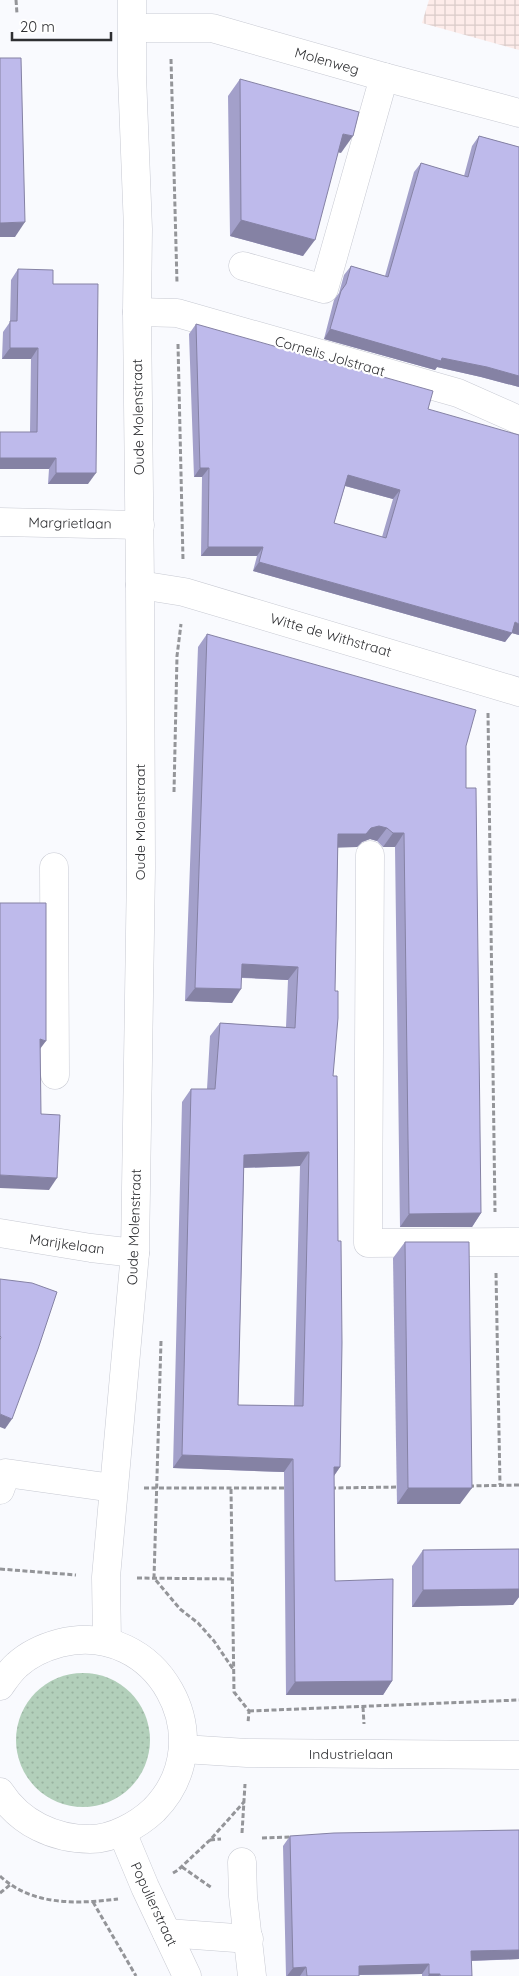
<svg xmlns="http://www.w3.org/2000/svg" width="519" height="1976" viewBox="0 0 519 1976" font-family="Quicksand,sans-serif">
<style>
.industrial{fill:url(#industrial-grid)}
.grass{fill:url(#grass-dots)}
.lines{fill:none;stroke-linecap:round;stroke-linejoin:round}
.minor-casing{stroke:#c7c9d2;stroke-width:29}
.path{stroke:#949599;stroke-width:3;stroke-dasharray:5 2.5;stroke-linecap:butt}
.minor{stroke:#fff;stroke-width:28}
.wall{fill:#a3a0ca;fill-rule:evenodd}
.shaded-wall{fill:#8582a4}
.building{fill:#bebaeb;stroke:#8582a4;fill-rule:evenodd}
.labels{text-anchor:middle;stroke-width:4.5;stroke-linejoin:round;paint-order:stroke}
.street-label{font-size:14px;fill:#2e2f32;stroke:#fff}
</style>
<defs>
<pattern id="industrial-grid" width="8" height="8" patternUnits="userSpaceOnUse" patternTransform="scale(1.25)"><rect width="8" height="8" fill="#fdecea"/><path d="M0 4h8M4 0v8" fill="none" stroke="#d9cbc9"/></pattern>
<pattern id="grass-dots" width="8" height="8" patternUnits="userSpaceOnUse" patternTransform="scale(1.25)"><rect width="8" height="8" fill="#b2cfba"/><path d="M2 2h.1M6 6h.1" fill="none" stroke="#99b2a0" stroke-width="1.8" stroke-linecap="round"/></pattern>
</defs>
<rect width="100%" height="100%" fill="#f9fafe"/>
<!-- industrial -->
<polygon class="industrial" points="429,0 519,0 519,50 422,23"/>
<!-- grass -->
<circle class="grass" cx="83" cy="1740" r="67"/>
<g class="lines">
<defs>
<g id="minor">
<polyline points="133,28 212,28 384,77 519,113"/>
<polyline points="243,266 324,289 384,77"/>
<polyline points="137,312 177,313 458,393 519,420"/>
<polyline points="0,522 140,525"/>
<polyline points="140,585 184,592 519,692"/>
<polyline points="370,855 368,1243 519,1242"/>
<polyline points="54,867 55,1075"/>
<polyline points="0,1233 91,1248 135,1253"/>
<polyline points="0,1490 6,1473 113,1488"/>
<polyline points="107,1642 106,1577 135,1253 141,868 140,585 137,312 138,229 132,75 132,0"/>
<path d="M0,1686c5,-7 10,-15 17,-21 12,-11 28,-18 43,-22 97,-24 164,96 94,167 -16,15 -41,29 -64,29 -36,0 -70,-16 -90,-47"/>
<polyline points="183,1749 247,1753 519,1755"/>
<polyline points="122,1832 145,1887 187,1976"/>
<polyline points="242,1862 243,1896 252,1976"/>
<polyline points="167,1933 249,1939"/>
</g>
</defs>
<!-- minor casing -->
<use href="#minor" class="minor-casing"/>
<!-- path -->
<g class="path">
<polyline points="16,0 17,14"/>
<polyline points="171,59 177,283"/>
<polyline points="178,344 183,560"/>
<polyline points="488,713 495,1212"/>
<polyline points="174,792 177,656 181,624"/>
<polyline points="496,1273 500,1485"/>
<polyline points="161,1341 154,1578 180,1609 198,1623 214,1641 233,1669"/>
<polyline points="469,1486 519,1485"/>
<polyline points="144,1488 287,1488"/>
<polyline points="331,1488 400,1487"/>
<polyline points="231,1489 234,1692 249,1711 248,1723"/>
<polyline points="0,1569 76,1575"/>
<polyline points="137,1578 232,1579"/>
<polyline points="363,1707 364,1724"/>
<polyline points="249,1711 519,1700"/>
<polyline points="242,1833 245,1784"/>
<polyline points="262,1838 291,1837"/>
<polyline points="210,1840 221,1839"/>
<polyline points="182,1867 212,1888"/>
<polyline points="173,1873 178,1870 210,1840 244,1802"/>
<path d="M0,1876c32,30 77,28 118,23"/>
<polyline points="0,1893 10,1885"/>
<polyline points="93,1902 136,1976"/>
</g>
<!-- minor -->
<use href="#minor" class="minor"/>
</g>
<!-- wall -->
<g class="wall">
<polygon points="240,79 341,153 338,152 303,256 230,236 228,96"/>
<polygon points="479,136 519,147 519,387 481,377 437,367 435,370 324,339 334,300 339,293 344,275 351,266 385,276 414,172 421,163 464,176 472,146"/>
<polygon points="18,269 53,284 88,484 48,484 49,469 0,469 0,432 30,432 31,359 2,359 3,332 10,322 11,280"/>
<path d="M196,324l232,85 91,226 -7,-2 -7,9 -252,-71 4,-15h-56l1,-79h-8l-5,-143zM345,486l48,13 -11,38 -48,-14z"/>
<path d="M207,634l259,112v42l15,425 -9,14h-72l-5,-380h-12l-6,-6 -7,-2 -8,3 -5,5h-19l-5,229 5,165 2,226 -6,9 1,105 57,100 -9,14h-97l-2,-223 -111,-4 9,-366 9,-13h16l3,-53 10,-13 66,4 2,-47 -46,-2 -10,25 -47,-2 13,-354zM300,1166l-6,240 -56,-1 6,-237z"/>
<polygon points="405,1242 460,1504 397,1504 393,1258"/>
<polygon points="519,1549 519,1597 513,1605 412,1607 412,1566 423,1550"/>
<polygon points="519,1830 519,1959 471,1961 472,1976 422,1976 422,1974 359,1975 359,1976 286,1976 283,1846 290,1836"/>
</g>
<!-- shaded-wall -->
<g class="shaded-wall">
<polygon points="343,134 353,136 341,153 331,150"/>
<polygon points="241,220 315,240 303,256 230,236"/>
<polygon points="25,222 15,237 0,237 0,223"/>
<polygon points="330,329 442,358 487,367 519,376 519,387 481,377 437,367 435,370 324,339"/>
<polygon points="10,348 38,348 31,359 2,359"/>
<polygon points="0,458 56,458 49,469 0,469"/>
<polygon points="200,468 209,468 202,477 194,477"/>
<polygon points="56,473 96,473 88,484 48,484"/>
<polygon points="348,475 400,490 393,499 342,485"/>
<polygon points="208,547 263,547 257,556 201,556"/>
<polygon points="259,562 512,633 505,642 253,571"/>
<polygon points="515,622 519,624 519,635 508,632"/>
<polygon points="379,826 387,828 377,841 370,839 362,842 357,847 329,848 338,834 371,828"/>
<polygon points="393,833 404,833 395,847 383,847"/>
<polygon points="242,964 298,967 288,980 233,977"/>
<polygon points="195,988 241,989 232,1003 185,1001"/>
<polygon points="40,1039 46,1041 37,1053"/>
<polygon points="309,1152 300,1166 235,1168 244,1155"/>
<polygon points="0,1175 57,1178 49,1190 0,1188"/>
<polygon points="481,1213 472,1227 400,1227 409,1214"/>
<polygon points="0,1414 12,1419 5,1429 0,1427"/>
<polygon points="182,1455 293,1459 284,1472 173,1468"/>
<polygon points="334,1467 340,1467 331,1480"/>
<polygon points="408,1488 472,1488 460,1504 397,1504"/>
<polygon points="519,1589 519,1597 513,1605 412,1607 423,1590"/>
<polygon points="392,1681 383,1695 286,1695 295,1682"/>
<polygon points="519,1950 519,1959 464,1961 471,1951"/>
<polygon points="429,1964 422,1974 352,1975 359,1966"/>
<polygon points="306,1967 300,1976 287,1976 293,1968"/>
<polygon points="429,1974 440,1974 439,1976 428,1976"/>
</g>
<!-- building -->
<g class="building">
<polygon points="0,58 21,58 25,222 0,223"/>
<polygon points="240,79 359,112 353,136 343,134 315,240 241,220"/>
<polygon points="479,136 519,147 519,376 487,367 442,358 441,361 330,329 341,291 346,284 351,266 388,277 421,163 468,177"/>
<polygon points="18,269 53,270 53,284 98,284 96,473 56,473 56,458 0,458 0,432 37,432 38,348 10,348 10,321 17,321"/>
<path d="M196,324l237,67 -5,18 91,26v189l-4,-2 -3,11 -253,-71 4,-15h-55l1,-79h-9zM348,475l52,15 -14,48 -52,-15z"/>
<path d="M207,634l269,76 -10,36v42h10l5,425 -72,1 -5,-381h-11l-6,-5 -8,-2 -8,2 -5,6h-28l-3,157h3v27l-5,58h4l1,165h3l1,102 -2,124h-6l1,114 58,-2 -1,102 -97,1 -2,-223 -111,-4 9,-366h24l5,-66 75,5 3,-61 -56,-3 -1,25 -46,-1zM309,1152l-6,254 -65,-1 6,-250z"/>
<polygon points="0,903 46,903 46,1041 40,1039 41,1114 60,1115 57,1178 0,1175"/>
<polygon points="405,1242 469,1242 472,1488 408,1488"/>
<polygon points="0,1279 32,1283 57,1292 38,1349 12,1419 0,1414 0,1340 1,1337 0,1336"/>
<polygon points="519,1549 519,1589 423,1590 423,1550"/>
<polygon points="519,1830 519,1950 471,1951 472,1976 440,1976 440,1974 429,1974 429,1964 359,1966 359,1976 307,1976 306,1967 293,1968 290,1836 334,1833"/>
</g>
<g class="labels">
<!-- street labels -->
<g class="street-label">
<text transform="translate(327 61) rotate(16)" y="5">Molenweg</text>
<text transform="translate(330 356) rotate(16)" y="5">Cornelis Jolstraat</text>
<text transform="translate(138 417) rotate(-91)" y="5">Oude Molenstraat</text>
<text transform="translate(70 523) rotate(1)" y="5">Margrietlaan</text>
<text transform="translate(331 635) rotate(16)" y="5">Witte de Withstraat</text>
<text transform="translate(140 822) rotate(-90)" y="5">Oude Molenstraat</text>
<text transform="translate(134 1227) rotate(-88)" y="5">Oude Molenstraat</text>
<text transform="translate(67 1244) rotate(8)" y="5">Marijkelaan</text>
<text x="351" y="1759">Industrielaan</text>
<text transform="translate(154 1904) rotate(65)" y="5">Populierstraat</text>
</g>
</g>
<!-- scale -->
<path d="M12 32v8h99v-8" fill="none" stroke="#2e2f32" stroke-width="2.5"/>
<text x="20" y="32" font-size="15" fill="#2e2f32" stroke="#ffffff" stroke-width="4" paint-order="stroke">20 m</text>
</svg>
